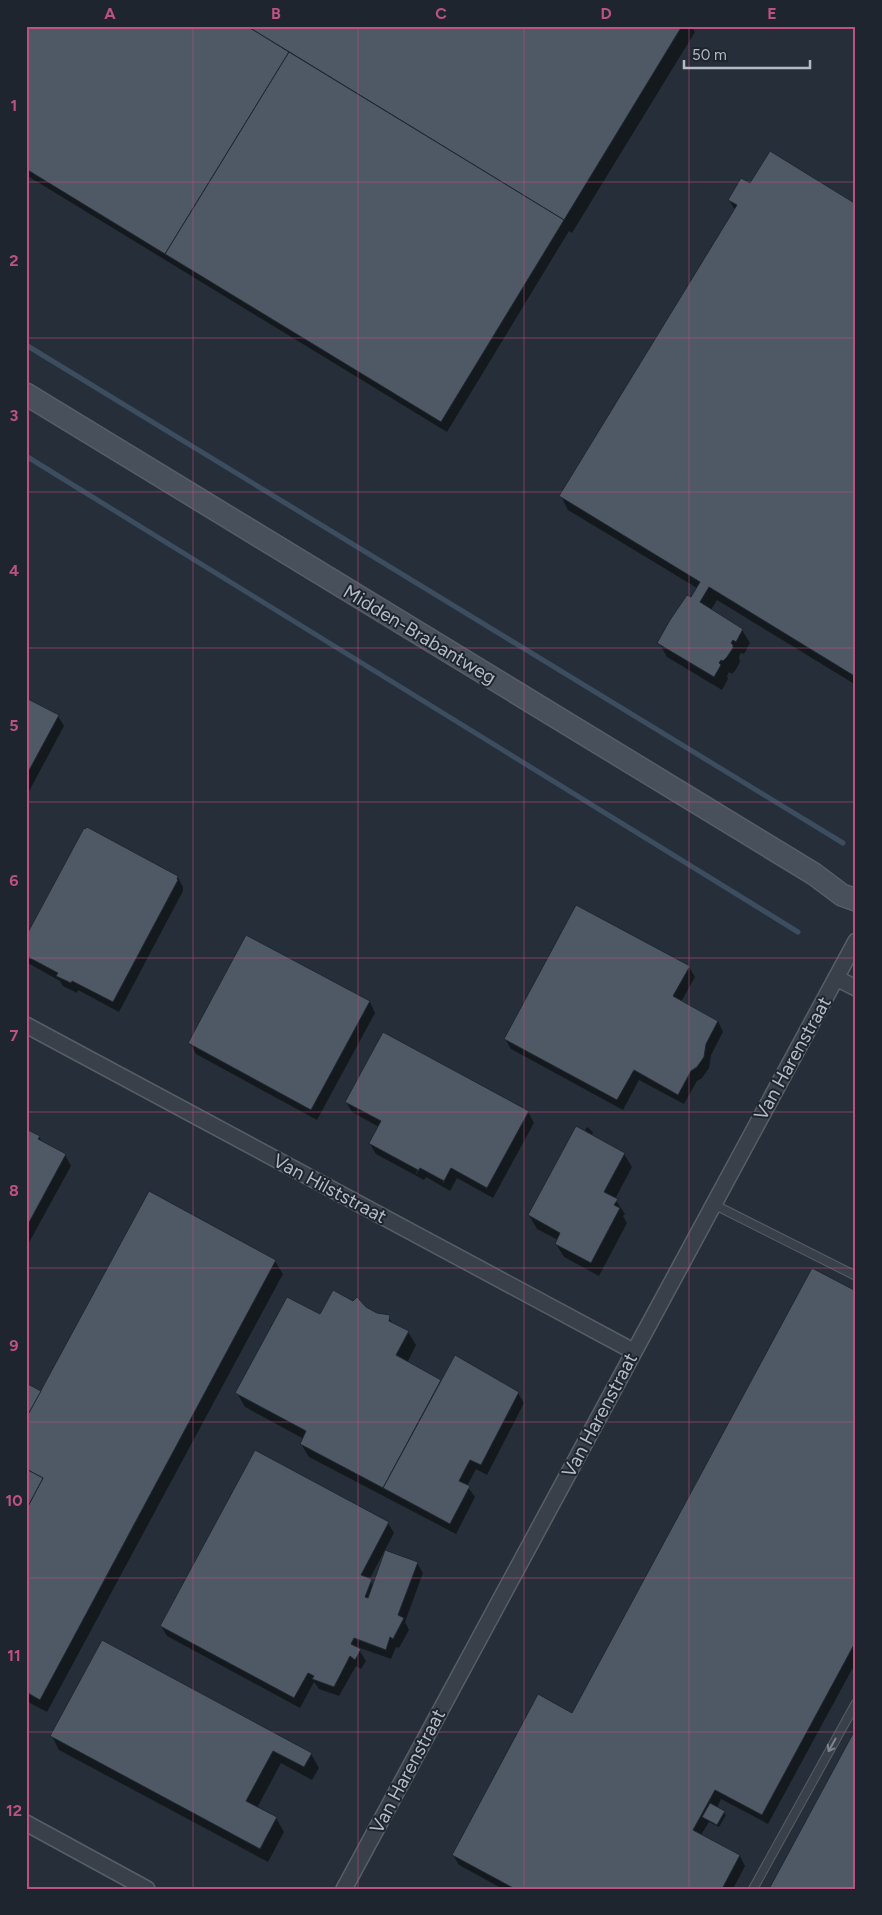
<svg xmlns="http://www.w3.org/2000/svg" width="882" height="1915" viewBox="0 0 882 1915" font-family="Figtree,sans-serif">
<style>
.shadow{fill:#0007}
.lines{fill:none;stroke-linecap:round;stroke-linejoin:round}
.stream{stroke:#3d4d60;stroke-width:5}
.building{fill:#4e5965;stroke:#202731}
.lane-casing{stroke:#575e68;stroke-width:10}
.street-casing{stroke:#575e68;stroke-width:18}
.secondary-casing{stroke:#575e68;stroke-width:24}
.lane{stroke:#39404a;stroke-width:8}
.street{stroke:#39404a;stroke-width:15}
.secondary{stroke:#48505c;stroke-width:21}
.oneway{stroke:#7d848e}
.grid{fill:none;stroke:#bd5180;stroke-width:1;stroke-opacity:0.55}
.labels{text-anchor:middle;stroke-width:4;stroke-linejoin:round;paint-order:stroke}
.street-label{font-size:19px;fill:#b5bbc5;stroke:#1e252f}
.neatline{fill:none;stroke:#bd5180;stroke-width:2}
.grid-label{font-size:16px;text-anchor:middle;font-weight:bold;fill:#bd5180}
</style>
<rect width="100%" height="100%" fill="#262f39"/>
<!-- shadow -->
<g class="shadow">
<polygon points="26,26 691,26 695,32 572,233 569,231 447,432 26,175"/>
<polygon points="750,185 856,205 856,685 717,600 711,610 742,630 750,643 744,654 741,653 739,656 740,662 735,671 732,674 729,672 727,676 728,679 722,690 667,657 659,643 697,588 568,510 561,496 735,210 729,200"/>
<polygon points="26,699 58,716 64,726 26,797"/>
<polygon points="177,876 183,887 183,891 119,1012 78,990 77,993 63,986 60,981 26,962 26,938"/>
<polygon points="247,936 370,1002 375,1013 317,1120 196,1054 190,1043"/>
<polygon points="689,967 695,977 681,1002 718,1021 723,1032 711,1055 709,1068 702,1078 697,1081 684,1104 639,1080 623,1110 511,1049 505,1039"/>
<polygon points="383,1034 528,1112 534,1123 493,1198 457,1178 450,1191 426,1177 424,1180 376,1154 370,1144 379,1127 352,1112 346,1102"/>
<polygon points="587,1127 593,1132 591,1136 624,1154 632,1167 615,1199 625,1214 623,1216 627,1223 599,1276 564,1257 556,1244 558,1240 537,1229 529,1215 587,1134 585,1130"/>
<polygon points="26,1130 39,1137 43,1143 65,1155 71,1166 26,1248"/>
<polygon points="275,1261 283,1274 47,1712 26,1701 26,1385 41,1393"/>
<polygon points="856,1293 856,1662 768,1824 721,1799 717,1808 726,1815 719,1827 709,1822 701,1835 740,1856 745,1866 733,1889 503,1889 459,1865 453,1855 573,1714"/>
<polygon points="371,1311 388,1316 393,1324 408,1332 416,1345 407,1363 441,1382 518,1393 524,1403 487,1475 476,1469 467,1486 475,1497 456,1534 309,1457 301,1444 304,1439 245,1407 237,1393 321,1316"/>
<polygon points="388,1523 394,1533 369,1580 374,1586 417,1563 423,1573 405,1622 409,1630 399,1648 396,1647 391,1659 360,1648 359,1650 366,1661 361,1669 356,1666 339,1696 319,1689 314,1682 300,1708 167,1636 161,1626"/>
<polygon points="102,1642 311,1754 319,1768 312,1780 281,1763 257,1808 276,1818 284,1832 268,1862 59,1750 52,1736"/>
</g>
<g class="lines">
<!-- stream -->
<g class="stream">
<polyline points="26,345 843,843"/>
<polyline points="26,456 798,932"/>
</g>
</g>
<!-- building -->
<g class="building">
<polygon points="26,26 247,26 289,52 165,254 26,169"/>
<polygon points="247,26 682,26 564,220"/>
<polygon points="289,52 564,220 441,422 165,254"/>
<polygon points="770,151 856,204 856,677 709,587 700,602 743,629 736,642 733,640 731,643 733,645 733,648 727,657 723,661 721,660 719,663 721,665 714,677 657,643 670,620 687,595 691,597 700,582 559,496 737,205 728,200 741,178 750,183"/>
<polygon points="26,698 59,715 26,776"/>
<polygon points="87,827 178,876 177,879 178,880 113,1002 72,981 71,983 56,976 58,973 26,956 26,936 84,828 85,829"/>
<polygon points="576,905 690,966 673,996 718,1021 706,1044 704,1057 697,1067 691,1071 678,1095 634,1070 617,1100 504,1039"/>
<polygon points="246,935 370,1001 311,1110 188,1043"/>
<polygon points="383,1032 529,1111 487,1188 451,1168 443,1183 444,1181 420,1168 416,1174 418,1170 368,1143 369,1143 381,1121 345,1102"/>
<polygon points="576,1126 625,1153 604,1192 618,1199 614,1205 620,1208 591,1263 555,1244 560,1233 528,1215"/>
<polygon points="26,1129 40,1136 38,1139 66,1154 26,1228"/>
<polygon points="149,1191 276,1260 40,1700 26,1692 26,1510 43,1478 26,1469 26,1418"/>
<polygon points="812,1268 856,1291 856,1641 762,1815 715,1790 693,1830 740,1855 722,1889 515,1889 452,1855 538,1694 572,1713"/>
<polygon points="333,1290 353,1301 357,1297 366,1307 377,1313 390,1315 389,1321 409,1331 396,1355 441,1380 383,1488 300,1444 306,1431 235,1393 287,1297 320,1314"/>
<polygon points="455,1355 519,1392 481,1465 470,1460 459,1481 470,1486 450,1524 383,1488"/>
<polygon points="26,1383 41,1391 26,1418"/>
<polygon points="255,1450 389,1522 361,1575 372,1579 365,1597 368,1598 385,1550 418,1562 398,1615 404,1618 393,1639 390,1637 386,1650 354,1638 351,1644 361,1649 355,1660 350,1656 334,1687 312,1679 314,1676 308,1673 294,1698 160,1626"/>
<polygon points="26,1469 43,1478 26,1510"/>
<polygon points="102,1640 312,1753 304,1767 273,1751 246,1801 277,1817 260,1849 50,1736"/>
<polygon points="856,1728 856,1889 769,1889"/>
<polygon points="710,1803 725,1811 717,1825 702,1817"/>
</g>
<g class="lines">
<defs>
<g id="lane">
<polyline points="713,1204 856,1276"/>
<polyline points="753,1889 856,1703"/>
</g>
<g id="street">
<polyline points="836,978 856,988"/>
<polyline points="26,1025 633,1351"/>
<polyline points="26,1823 147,1889"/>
<polyline points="344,1889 856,941"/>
</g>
<polyline id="secondary" points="26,394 814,874 842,895 856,900"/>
</defs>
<!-- lane casing -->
<use href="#lane" class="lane-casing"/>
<!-- street casing -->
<use href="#street" class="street-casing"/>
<!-- secondary casing -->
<use href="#secondary" class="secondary-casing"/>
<!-- lane -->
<use href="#lane" class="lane"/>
<!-- street -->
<use href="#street" class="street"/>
<!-- secondary -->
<use href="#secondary" class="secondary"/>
</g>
<!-- one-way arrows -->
<defs><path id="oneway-shaft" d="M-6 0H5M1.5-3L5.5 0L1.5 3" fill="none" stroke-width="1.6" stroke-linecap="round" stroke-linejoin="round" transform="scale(1.25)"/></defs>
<use class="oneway" href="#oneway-shaft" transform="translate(832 1745) rotate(119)"/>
<!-- grid -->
<path class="grid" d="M193,26v1863M358,26v1863M524,26v1863M689,26v1863M26,182h830M26,338h830M26,492h830M26,648h830M26,802h830M26,958h830M26,1112h830M26,1268h830M26,1422h830M26,1578h830M26,1732h830"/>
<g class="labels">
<!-- street labels -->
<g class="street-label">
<text transform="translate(420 634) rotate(31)" y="7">Midden-Brabantweg</text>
<text transform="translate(792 1058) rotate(-61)" y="7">Van Harenstraat</text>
<text transform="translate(330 1188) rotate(28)" y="7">Van Hilststraat</text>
<text transform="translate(599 1415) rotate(-62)" y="7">Van Harenstraat</text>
<text transform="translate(407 1771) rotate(-62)" y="7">Van Harenstraat</text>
</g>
</g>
<!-- border -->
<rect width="882" height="1915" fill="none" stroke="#1e252f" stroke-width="55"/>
<!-- scale -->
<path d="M684 60v8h126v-8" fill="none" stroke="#b5bbc5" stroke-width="2.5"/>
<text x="692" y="60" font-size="15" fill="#b5bbc5" stroke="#1e252f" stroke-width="4" paint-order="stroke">50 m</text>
<rect x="28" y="28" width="826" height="1860" class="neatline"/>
<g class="grid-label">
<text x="110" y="19">A</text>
<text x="276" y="19">B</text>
<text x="441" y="19">C</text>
<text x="606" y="19">D</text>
<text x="772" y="19">E</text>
<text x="14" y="111">1</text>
<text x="14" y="266">2</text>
<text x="14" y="421">3</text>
<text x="14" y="576">4</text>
<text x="14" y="731">5</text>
<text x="14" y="886">6</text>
<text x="14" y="1041">7</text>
<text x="14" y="1196">8</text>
<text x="14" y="1351">9</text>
<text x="14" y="1506">10</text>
<text x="14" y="1661">11</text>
<text x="14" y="1816">12</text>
</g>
</svg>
